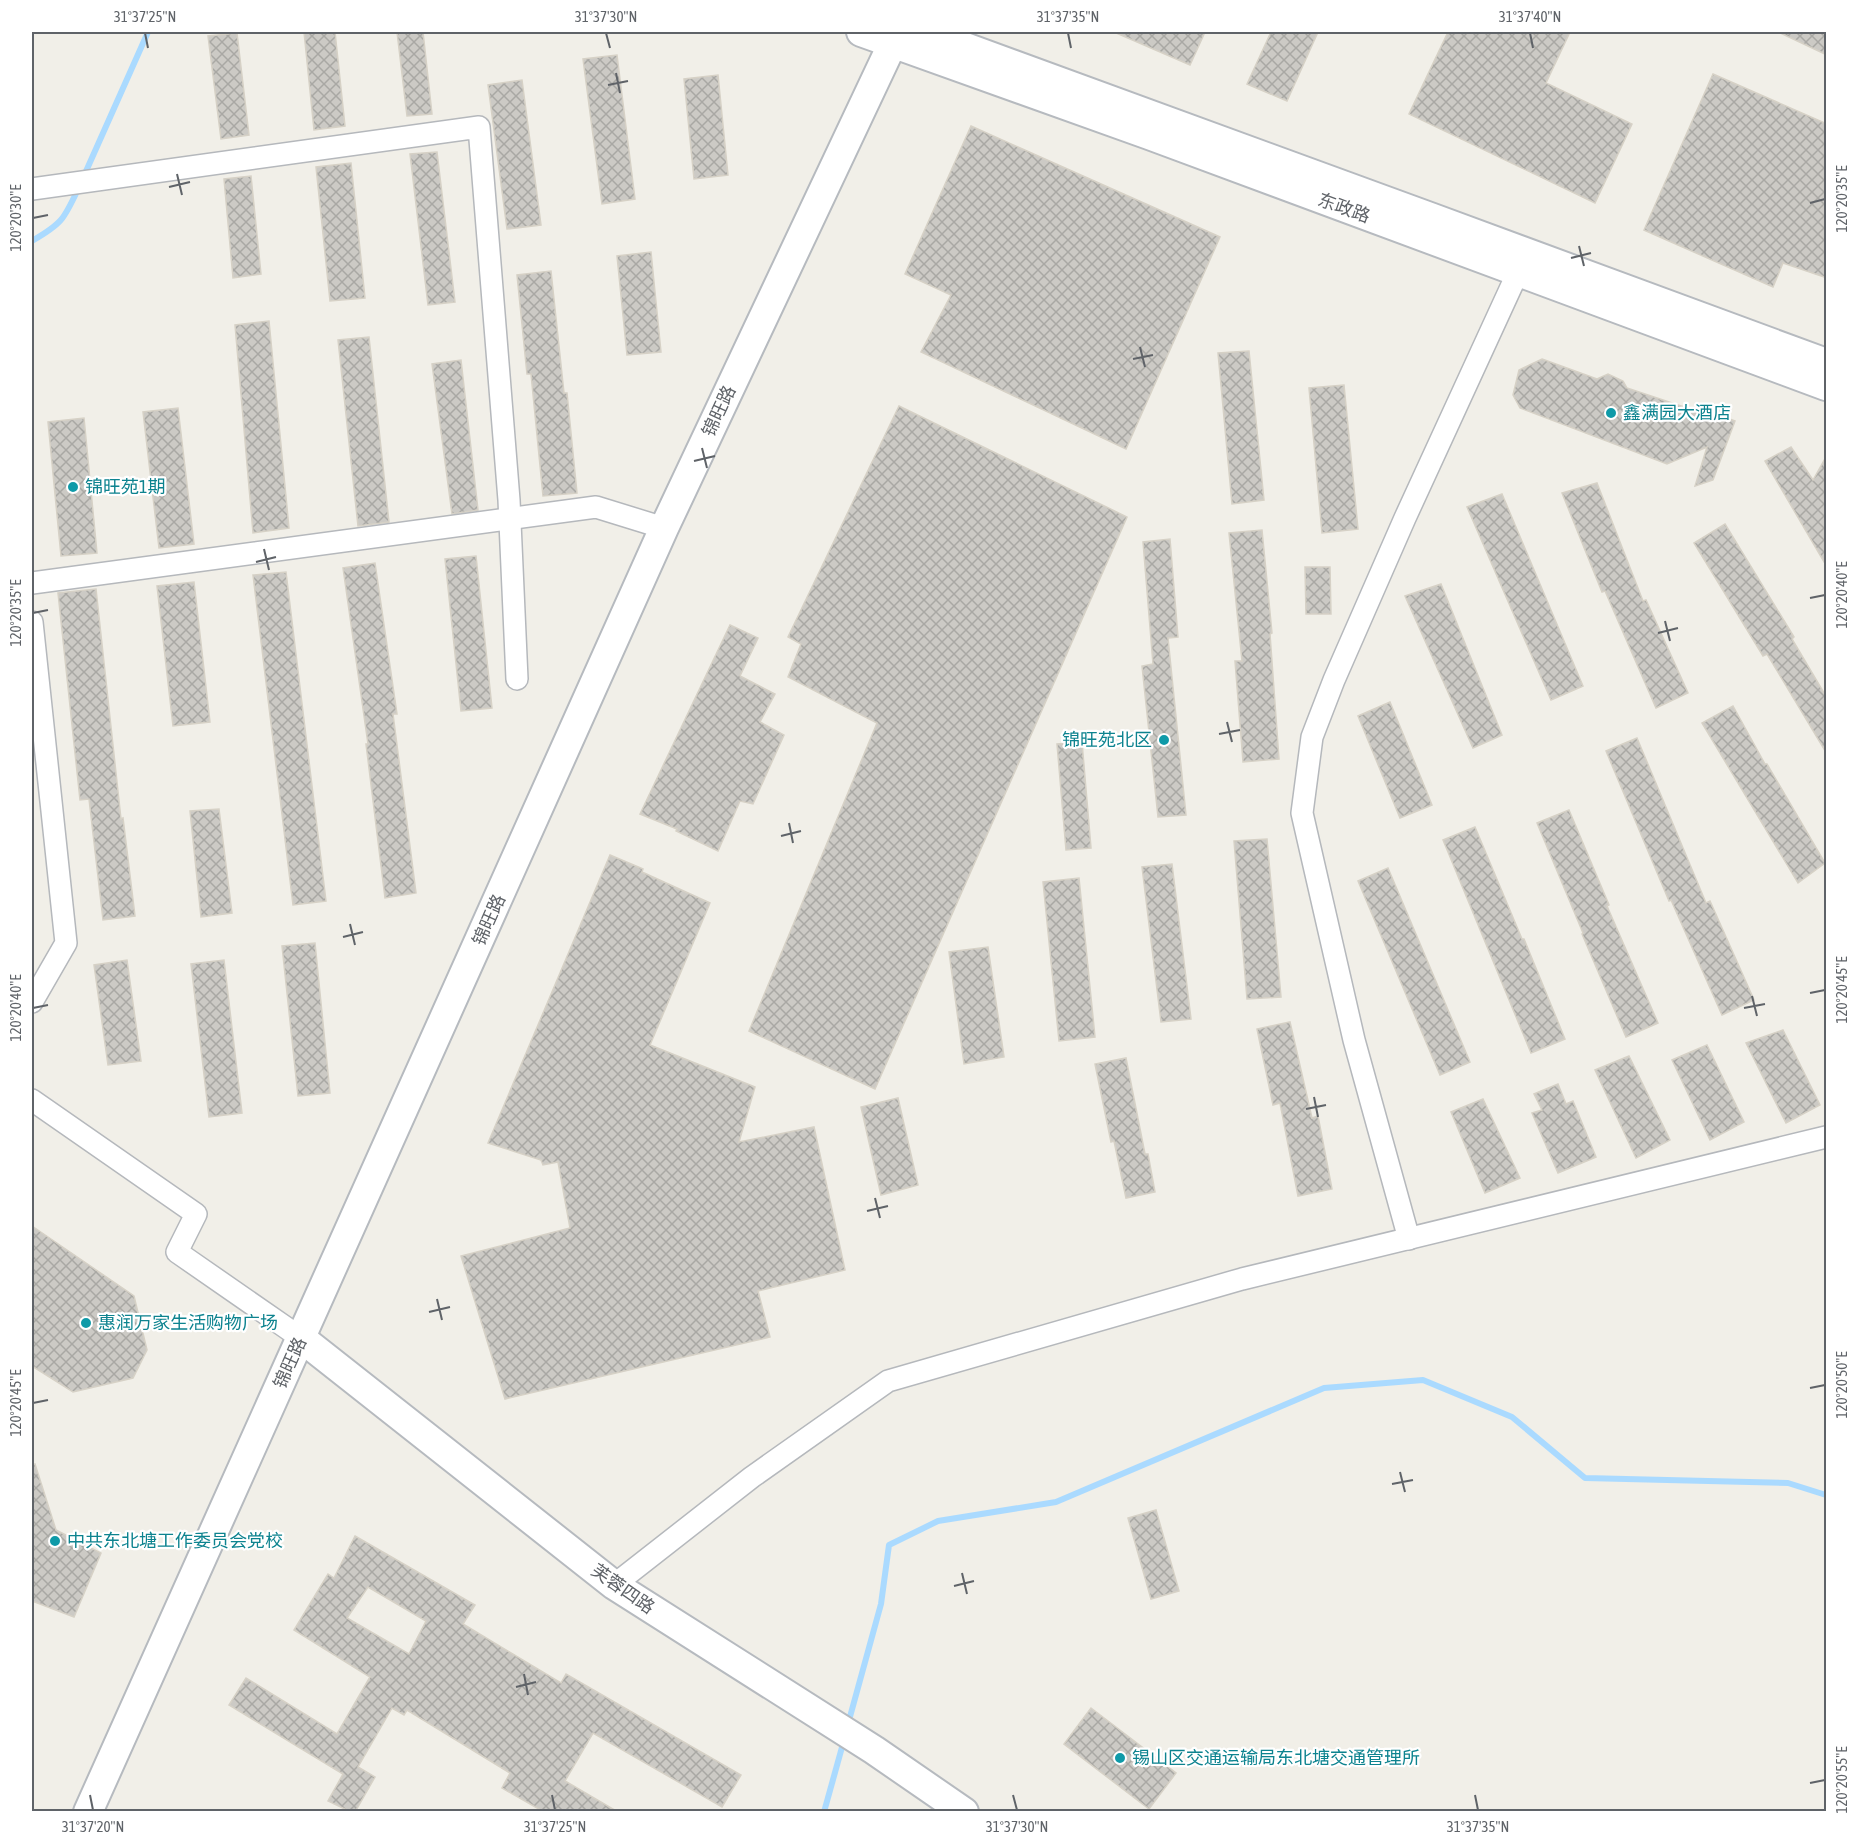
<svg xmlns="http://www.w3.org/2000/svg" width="1858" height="1843" viewBox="0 0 1858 1843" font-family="'Asap Condensed','Noto Sans SC',sans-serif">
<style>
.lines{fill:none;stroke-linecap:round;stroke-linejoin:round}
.stream{stroke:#aadaff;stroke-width:6}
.building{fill:url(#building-cross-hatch);stroke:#d6d1c6;stroke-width:1.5;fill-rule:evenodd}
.street-casing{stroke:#b5b8bc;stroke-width:24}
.secondary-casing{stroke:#b6babf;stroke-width:32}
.street{stroke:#fff;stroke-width:21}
.secondary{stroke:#fff;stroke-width:28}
.ticks{fill:none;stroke:#5f6368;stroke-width:2}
.culture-dot{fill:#0f9aa8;stroke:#fff;stroke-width:2}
.labels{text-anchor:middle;stroke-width:4.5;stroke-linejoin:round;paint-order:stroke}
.street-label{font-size:18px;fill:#5f6368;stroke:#fff}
.culture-label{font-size:18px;fill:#0d838f;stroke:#fff;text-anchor:start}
.neatline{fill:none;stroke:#5f6368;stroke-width:2}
.ticks-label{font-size:15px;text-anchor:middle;fill:#5f6368}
</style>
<defs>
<pattern id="building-cross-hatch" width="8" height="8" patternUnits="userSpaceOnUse" patternTransform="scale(1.5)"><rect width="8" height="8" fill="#cccac5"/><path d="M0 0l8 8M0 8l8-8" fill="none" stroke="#a9a8a4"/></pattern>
</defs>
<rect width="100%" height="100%" fill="#f1efe8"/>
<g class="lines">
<!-- stream -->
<g class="stream">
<polyline points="83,178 148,32"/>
<path d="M32,241c31,-18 32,-22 47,-54"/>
<polyline points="848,1724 881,1604 889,1545 938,1521 1056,1502 1324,1388 1423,1380 1512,1417 1585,1478 1788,1483 1826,1495"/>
<polyline points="824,1812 844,1740"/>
</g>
</g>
<!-- building -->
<g class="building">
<polygon points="304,32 335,32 345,126 314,130"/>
<polygon points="397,32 423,32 432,114 407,116"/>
<polygon points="1114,32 1205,32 1190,65"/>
<polygon points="1271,32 1318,32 1287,101 1247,84"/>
<polygon points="1448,32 1570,32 1546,83 1632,124 1595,203 1409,114"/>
<polygon points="1778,32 1827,32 1827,55"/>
<polygon points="237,33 249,135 221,139 208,36"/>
<polygon points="617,55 635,199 602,204 583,59"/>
<polygon points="1713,74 1827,124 1827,278 1783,263 1773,287 1644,230"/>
<polygon points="718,75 728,175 694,179 684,79"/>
<polygon points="522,80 541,225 507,229 488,85"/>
<polygon points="971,126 1220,237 1126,449 921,352 951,295 905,274"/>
<polygon points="437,152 455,302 428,305 410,154"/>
<polygon points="351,163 365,298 330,301 316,167"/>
<polygon points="251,176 261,274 233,278 224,179"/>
<polygon points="651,252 661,352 627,355 617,256"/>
<polygon points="551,271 564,393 567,393 577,493 543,496 531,374 527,374 517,275"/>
<polygon points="269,321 289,528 253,533 235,325"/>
<polygon points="369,337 389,522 358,526 338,340"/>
<polygon points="1249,351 1264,500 1232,504 1218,353"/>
<polygon points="1542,359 1597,379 1608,374 1623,381 1627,388 1702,413 1703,409 1735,421 1713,480 1695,486 1707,447 1667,464 1520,408 1513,395 1519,370"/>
<polygon points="461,360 478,510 452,514 432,364"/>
<polygon points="1344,385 1358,529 1322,533 1309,388"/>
<polygon points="899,406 1127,517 875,1089 749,1031 877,723 788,677 801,644 788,637"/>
<polygon points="178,408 194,544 159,548 143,412"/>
<polygon points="84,418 97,553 61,556 48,422"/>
<polygon points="1791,447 1813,480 1827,455 1827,567 1765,461"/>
<polygon points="1597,483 1643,601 1646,600 1688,693 1656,708 1605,591 1602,592 1562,493"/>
<polygon points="1502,494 1583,686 1551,700 1467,507"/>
<polygon points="1725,524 1794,637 1792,639 1827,698 1827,754 1767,654 1763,656 1694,543"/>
<polygon points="1262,530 1272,633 1270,634 1279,759 1243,762 1235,661 1242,661 1229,533"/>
<polygon points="1170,539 1178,637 1168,638 1186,815 1158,817 1142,666 1153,664 1143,542"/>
<polygon points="476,556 492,708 461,711 445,559"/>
<polygon points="375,563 397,714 393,714 416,893 385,898 366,744 368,744 343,568"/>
<polygon points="1305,567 1330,567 1331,614 1306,614"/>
<polygon points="286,572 326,901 293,905 253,575"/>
<polygon points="194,582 210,722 173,726 157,586"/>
<polygon points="1441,584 1502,735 1473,748 1405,596"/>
<polygon points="96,589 121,819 123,818 135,916 103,920 89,799 80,800 58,593"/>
<polygon points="730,625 758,638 740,676 775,694 760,722 784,735 753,804 740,801 718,851 676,831 677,829 640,814"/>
<polygon points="1390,702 1432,805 1400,818 1358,716"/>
<polygon points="1733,706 1765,764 1767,764 1825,863 1798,883 1702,723"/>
<polygon points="1637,738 1706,903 1710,901 1754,1000 1722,1015 1671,900 1669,901 1606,751"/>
<polygon points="1082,742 1091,848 1066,850 1057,744"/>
<polygon points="219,809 232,913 201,917 190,811"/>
<polygon points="1569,810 1609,905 1607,906 1658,1023 1626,1037 1582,934 1583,933 1537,823"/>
<polygon points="1475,827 1522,939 1524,939 1565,1039 1531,1053 1443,840"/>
<polygon points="1267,839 1281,997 1247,999 1234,841"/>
<polygon points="610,855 643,869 642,872 710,903 650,1045 755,1087 739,1142 814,1127 845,1270 758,1291 770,1337 505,1399 461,1256 570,1228 558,1162 543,1165 541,1160 488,1143"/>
<polygon points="1172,864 1191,1019 1161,1022 1142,867"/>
<polygon points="1388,868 1470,1062 1440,1075 1358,881"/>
<polygon points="1079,878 1095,1037 1059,1041 1043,882"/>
<polygon points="315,943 330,1093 298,1096 282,946"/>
<polygon points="988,947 1004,1057 964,1064 949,952"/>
<polygon points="127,960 141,1061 108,1065 94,965"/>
<polygon points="224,960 242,1113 209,1117 191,964"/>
<polygon points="1290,1022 1312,1118 1318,1116 1332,1189 1298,1196 1280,1103 1273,1105 1257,1029"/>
<polygon points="1783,1030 1820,1105 1786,1123 1746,1043"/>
<polygon points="1707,1045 1744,1122 1710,1140 1672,1060"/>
<polygon points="1629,1056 1670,1140 1636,1158 1595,1070"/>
<polygon points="1126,1058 1145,1154 1148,1154 1155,1192 1126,1198 1114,1141 1111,1142 1095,1064"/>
<polygon points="1558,1084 1566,1104 1573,1101 1596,1157 1558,1173 1532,1113 1542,1110 1534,1094"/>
<polygon points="898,1098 918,1185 881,1195 861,1107"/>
<polygon points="1483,1099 1520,1178 1485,1193 1451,1112"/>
<polygon points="32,1226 134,1296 147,1350 133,1378 73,1392 32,1366"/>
<polygon points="35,1464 56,1530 101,1553 74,1617 32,1601 32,1465"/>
<polygon points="1156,1510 1179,1591 1151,1599 1128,1518"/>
<path d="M355,1536l120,69 -12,19 98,59 5,-9 175,101 -19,32 -129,-74 -28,48 53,31h-74l-42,-24 8,-15 -103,-63 -3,5 -12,-7 -34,59 17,10 -20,35h-4l-23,-11 15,-27 -114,-69 17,-27 91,56 33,-57 -76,-47 34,-56 6,4zM368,1587l58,34 -17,33 -62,-36z"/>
<polygon points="1091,1708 1176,1773 1149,1809 1064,1744"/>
</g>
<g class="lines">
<defs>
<g id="street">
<polyline points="32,189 479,127 509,500 517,679"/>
<polyline points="32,583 596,507 664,528"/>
<polyline points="32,622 66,943 32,1002"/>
<polyline points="32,1100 196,1214 177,1252 301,1338"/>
<polyline points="1409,1239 1354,1040 1302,813 1312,737 1334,680 1405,518 1524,259"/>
<polyline points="614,1585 752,1477 888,1381 1242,1279 1826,1137"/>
</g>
<g id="secondary">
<polyline points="861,32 1149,135 1826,386"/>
<path d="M924,32c302,108 601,221 902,331"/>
<polyline points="301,1338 614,1585 874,1750 964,1812"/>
<polyline points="88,1812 664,528 898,32"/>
</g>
</defs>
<!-- street casing -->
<use href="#street" class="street-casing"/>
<!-- secondary casing -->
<use href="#secondary" class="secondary-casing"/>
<!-- street -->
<use href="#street" class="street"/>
<!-- secondary -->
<use href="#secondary" class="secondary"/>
</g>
<!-- ticks -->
<path class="ticks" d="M145,33l3,15M606,33l4,15M1068,33l3,15M1530,33l3,15M616,73l4,20M608,85l20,-4M177,174l5,21M169,187l21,-5M1810,203l15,-4M33,218l15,-3M1579,246l5,20M1571,258l20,-5M1140,347l5,20M1133,359l20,-4M702,448l5,20M694,461l21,-5M264,549l5,21M256,562l20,-5M1810,598l15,-3M33,613l15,-3M1665,621l5,20M1658,633l20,-5M1227,722l5,20M1219,734l21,-4M789,823l4,20M781,836l20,-5M350,924l5,21M343,937l20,-5M1810,993l15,-3M1752,996l5,20M33,1008l15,-3M1744,1008l21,-4M1314,1097l4,20M1306,1109l20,-4M875,1198l5,20M867,1211l21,-5M437,1299l5,21M429,1312l21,-5M1810,1388l15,-3M33,1403l15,-3M1400,1472l5,20M1392,1484l21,-4M962,1573l5,21M954,1586l20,-5M524,1674l4,21M516,1687l20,-5M1810,1783l15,-3M90,1795l3,15M552,1795l3,15M1013,1795l4,15M1475,1795l3,15"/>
<!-- markers -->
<g class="culture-dot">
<circle cx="1611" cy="413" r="6"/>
<circle cx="73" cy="487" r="6"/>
<circle cx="1164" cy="740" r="6"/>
<circle cx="86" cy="1323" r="6"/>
<circle cx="55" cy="1541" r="6"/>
<circle cx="1120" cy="1758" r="6"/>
</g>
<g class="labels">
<!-- street labels -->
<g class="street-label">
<text transform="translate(1344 208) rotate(20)" y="6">东政路</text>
<text transform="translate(719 411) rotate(-65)" y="6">锦旺路</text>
<text transform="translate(489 920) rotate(-66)" y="6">锦旺路</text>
<text transform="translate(290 1363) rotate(-66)" y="6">锦旺路</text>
<text transform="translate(623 1589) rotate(35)" y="6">芙蓉四路</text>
</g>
<!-- culture labels -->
<g class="culture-label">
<text x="1623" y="419">鑫满园大酒店</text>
<text x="85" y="493">锦旺苑1期</text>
<text x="1152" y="746" text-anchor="end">锦旺苑北区</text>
<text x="98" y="1329">惠润万家生活购物广场</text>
<text x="67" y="1547">中共东北塘工作委员会党校</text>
<text x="1132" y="1764">锡山区交通运输局东北塘交通管理所</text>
</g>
</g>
<!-- border -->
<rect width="1858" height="1843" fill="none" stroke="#ffffff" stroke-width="66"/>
<rect x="33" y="33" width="1792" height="1777" class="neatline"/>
<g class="ticks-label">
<text x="145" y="22">31°37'25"N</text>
<text x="606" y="22">31°37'30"N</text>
<text x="1068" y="22">31°37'35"N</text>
<text x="1530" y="22">31°37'40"N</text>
<text transform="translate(1842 199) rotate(-90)" y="5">120°20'35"E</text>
<text transform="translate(16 218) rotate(-90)" y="5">120°20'30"E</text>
<text transform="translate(1842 595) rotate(-90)" y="5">120°20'40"E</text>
<text transform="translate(16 613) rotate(-90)" y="5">120°20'35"E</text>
<text transform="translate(1842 990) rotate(-90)" y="5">120°20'45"E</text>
<text transform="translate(16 1008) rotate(-90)" y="5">120°20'40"E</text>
<text transform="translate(1842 1385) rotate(-90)" y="5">120°20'50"E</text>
<text transform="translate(16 1403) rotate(-90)" y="5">120°20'45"E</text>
<text transform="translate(1842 1780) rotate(-90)" y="5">120°20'55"E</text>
<text x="93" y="1832">31°37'20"N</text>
<text x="555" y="1832">31°37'25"N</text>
<text x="1017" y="1832">31°37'30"N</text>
<text x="1478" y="1832">31°37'35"N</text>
</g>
</svg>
